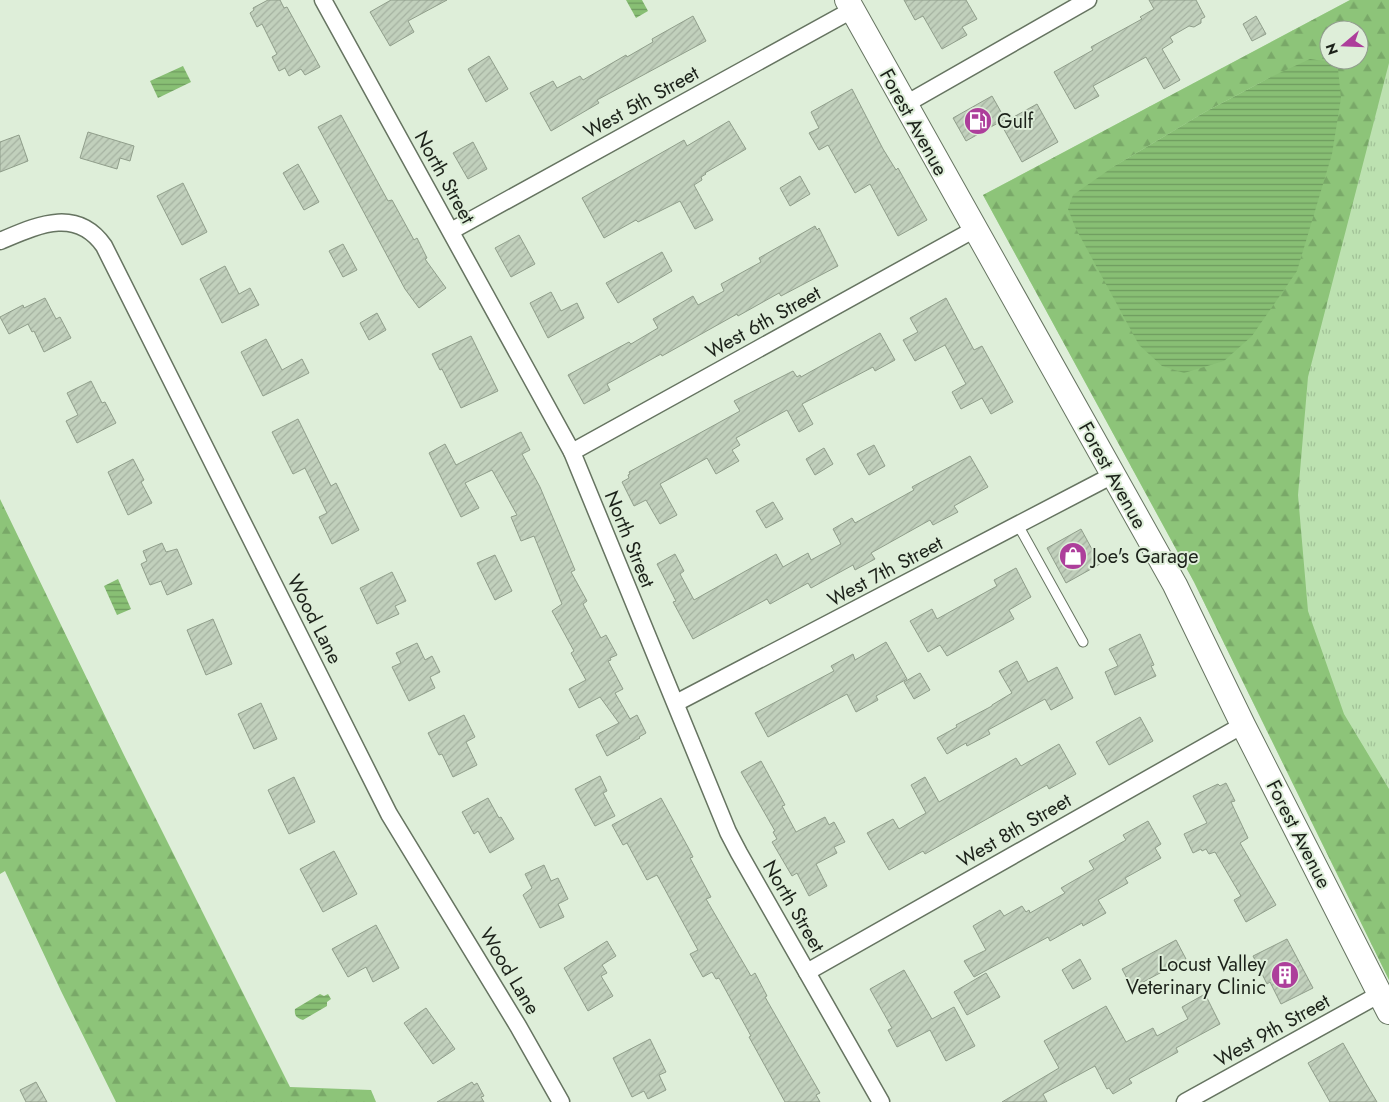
<svg xmlns="http://www.w3.org/2000/svg" width="1389" height="1102" viewBox="0 0 1389 1102" font-family="Jost,sans-serif">
<style>
.grass{fill:url(#grass-tufts);fill-rule:evenodd}
.forest{fill:url(#forest-firs);fill-rule:evenodd}
.water{fill:url(#water-rules)}
.building{fill:url(#building-hatch);stroke:#909e8b}
.lines{fill:none;stroke-linecap:round;stroke-linejoin:round}
.service-casing{stroke:#667461;stroke-width:11}
.minor-casing{stroke:#667461;stroke-width:19}
.secondary-casing{stroke:#667461;stroke-width:26}
.service{stroke:#fff;stroke-width:9}
.minor{stroke:#fff;stroke-width:16}
.secondary{stroke:#fff;stroke-width:24}
.labels{text-anchor:middle;stroke-width:4;stroke-linejoin:round;paint-order:stroke}
.street-label{font-size:20px;fill:#1c221a;stroke:#deeed9}
.poi-label{font-size:20px;fill:#1c221a;stroke:#deeed9;text-anchor:start}
</style>
<defs>
<pattern id="grass-tufts" width="24" height="20" patternUnits="userSpaceOnUse" patternTransform="scale(1.25)"><rect width="24" height="20" fill="#bce1b0"/><path d="M3 7l-1-3M5 7V3M7 7l1-3M15 17l-1-3M17 17v-4M19 17l1-3" fill="none" stroke="#a1c197"/></pattern>
<pattern id="forest-firs" width="22" height="20" patternUnits="userSpaceOnUse" patternTransform="scale(1.25)"><rect width="22" height="20" fill="#8dc479"/><path d="M5 1l3.5 6h-7zM16 11l3.5 6h-7z" fill="#79a868"/></pattern>
<pattern id="water-rules" width="6" height="5" patternUnits="userSpaceOnUse" patternTransform="scale(1.25)"><rect width="6" height="5" fill="#88bf74"/><path d="M0 2.5h6" fill="none" stroke="#6e9b5e"/></pattern>
<pattern id="building-hatch" width="6" height="6" patternUnits="userSpaceOnUse" patternTransform="scale(1.25)"><rect width="6" height="6" fill="#c1d0bc"/><path d="M-1 1l2-2M0 6l6-6M5 7l2-2" fill="none" stroke="#a5b2a1"/></pattern>
</defs>
<rect width="100%" height="100%" fill="#deeed9"/>
<!-- grass -->
<path class="grass" d="M1350,0h39v980l-195,-398 -211,-387zM1329,30h30v30h-30z"/>
<!-- forest -->
<g class="forest">
<path d="M1350,0h39v63l-81,314 -10,118 10,116 36,103 45,75v191l-195,-398 -211,-387zM1329,30h30v30h-30zM1273,76l-160,91 92,-55z"/>
<polygon points="0,499 123,753 290,1087 371,1090 376,1102 116,1102 61,991 5,871 0,874"/>
</g>
<!-- water -->
<g class="water">
<polygon points="626,0 642,0 648,11 636,18"/>
<polygon points="1310,59 1330,62 1338,69 1341,98 1332,154 1297,271 1252,336 1224,361 1184,373 1162,366 1139,345 1075,227 1068,209 1073,195 1113,167 1205,112 1273,76"/>
<polygon points="183,66 191,82 158,98 150,81"/>
<polygon points="118,579 131,609 117,615 104,586"/>
<path d="M320,994l4,2 4,-2 3,5 -4,3v4l-24,14c-6,-2 -9,-4 -8,-11z"/>
</g>
<!-- building -->
<g class="building">
<polygon points="268,0 280,0 284,8 287,7 320,67 305,75 301,69 289,76 285,68 279,71 272,57 277,54 262,24 257,27 250,13 254,10 253,8"/>
<polygon points="391,0 447,0 408,21 414,32 390,46 370,12"/>
<polygon points="904,0 966,0 977,19 962,27 967,35 942,49 923,16 915,20"/>
<polygon points="1149,0 1196,0 1205,17 1201,19 1201,23 1194,27 1189,26 1170,37 1173,42 1162,49 1180,80 1164,89 1146,57 1093,86 1099,96 1075,109 1054,72 1093,50 1091,47 1142,19 1140,17 1154,9"/>
<polygon points="693,16 706,41 597,100 599,103 551,131 530,93 553,81 557,88 580,76 583,80 626,55 627,57 653,42 652,39"/>
<polygon points="1256,16 1266,34 1252,41 1243,24"/>
<polygon points="489,56 508,89 486,102 468,69"/>
<polygon points="852,89 883,149 896,170 898,168 927,220 898,236 870,184 855,193 828,145 819,150 809,133 819,128 811,112"/>
<polygon points="992,96 1005,119 966,141 953,118"/>
<polygon points="1037,104 1058,142 1022,162 1001,124"/>
<polygon points="341,115 388,201 392,200 414,240 417,238 427,258 425,259 446,288 419,308 405,289 318,127"/>
<polygon points="729,121 746,149 705,173 706,174 701,177 702,180 694,185 713,220 695,229 680,201 638,222 636,220 604,238 582,198 684,140 687,146"/>
<polygon points="88,132 134,146 130,161 120,158 117,169 80,158"/>
<polygon points="19,135 28,161 0,172 0,142"/>
<polygon points="473,142 487,169 468,179 453,153"/>
<polygon points="298,164 319,202 304,210 283,173"/>
<polygon points="800,176 810,194 790,206 780,188"/>
<polygon points="183,183 207,232 182,245 157,196"/>
<polygon points="815,226 817,230 819,228 838,266 781,296 779,293 738,316 737,314 662,356 661,354 607,384 610,390 584,404 568,375 629,342 631,344 658,328 653,319 693,296 698,305 724,291 721,284 761,262 759,258"/>
<polygon points="519,235 535,264 511,277 495,248"/>
<polygon points="343,244 357,270 343,277 329,251"/>
<polygon points="662,252 672,271 618,303 606,283"/>
<polygon points="225,266 239,294 250,288 259,305 222,323 200,279"/>
<polygon points="551,292 561,311 577,303 584,318 548,338 530,303"/>
<polygon points="45,298 56,319 60,317 71,338 44,352 34,331 32,332 28,324 9,334 0,317 23,305 24,308"/>
<polygon points="946,298 974,350 982,346 1013,402 991,414 982,398 961,409 952,392 966,384 945,345 915,361 903,340 918,332 910,318"/>
<polygon points="377,313 386,330 369,340 360,323"/>
<polygon points="880,333 895,360 875,371 873,367 802,404 813,424 799,432 787,410 736,438 740,445 732,450 739,461 716,474 707,458 660,484 677,515 660,524 646,500 634,506 622,482 629,478 628,475 630,474 629,472 740,411 734,401 793,371 797,377 800,375 801,377"/>
<polygon points="471,336 498,391 461,408 442,369 440,370 432,354"/>
<polygon points="266,339 282,370 302,359 309,373 263,396 241,352"/>
<polygon points="91,381 102,403 105,402 116,423 77,443 66,421 78,415 67,393"/>
<polygon points="298,419 331,486 336,483 359,530 332,544 319,517 327,513 305,468 293,474 272,432"/>
<polygon points="521,432 530,450 522,454 540,487 575,570 571,572 587,601 583,604 601,638 606,635 617,655 610,658 611,660 608,661 623,689 615,693 630,719 637,715 646,733 639,737 640,738 607,756 596,735 619,723 600,697 579,708 569,689 586,680 571,653 574,651 552,611 562,604 534,536 521,541 511,517 517,515 492,470 465,483 479,508 461,517 429,453 445,444 456,465"/>
<polygon points="874,445 885,466 869,475 857,454"/>
<polygon points="824,448 833,464 815,475 806,459"/>
<polygon points="970,456 988,487 954,506 958,512 933,525 930,520 871,553 875,559 855,570 853,565 811,588 808,583 770,604 767,599 693,639 673,602 676,601 657,564 675,554 684,571 680,574 694,600 776,554 783,567 808,553 811,560 841,544 833,529 852,518 855,523 914,490 912,487"/>
<polygon points="133,459 144,480 141,482 152,503 128,515 108,472"/>
<polygon points="773,502 783,519 766,528 756,511"/>
<polygon points="1081,529 1100,564 1066,583 1047,548"/>
<polygon points="162,543 166,552 177,549 192,584 167,595 161,581 150,585 141,564 147,561 143,551"/>
<polygon points="495,555 512,591 495,600 477,563"/>
<polygon points="1016,568 1031,597 1009,610 1014,619 947,656 940,645 928,652 910,621 932,609 937,619 997,586 994,580"/>
<polygon points="392,572 406,601 395,606 399,614 377,624 360,588"/>
<polygon points="213,619 232,664 206,675 187,630"/>
<polygon points="1140,634 1154,665 1151,666 1156,676 1115,695 1105,672 1118,666 1109,649"/>
<polygon points="886,642 907,679 876,696 878,700 856,712 847,694 768,737 755,713 834,671 831,666 853,654 855,660"/>
<polygon points="417,643 425,660 432,656 440,672 430,677 435,688 409,701 392,667 401,663 396,653"/>
<polygon points="1017,661 1028,682 1057,667 1073,698 1051,710 1045,699 988,730 990,734 967,746 966,743 947,754 937,738 957,727 956,725 992,706 992,705 1012,693 999,671"/>
<polygon points="920,673 930,690 914,699 904,682"/>
<polygon points="261,703 277,739 254,749 238,714"/>
<polygon points="464,715 475,737 466,742 477,765 453,777 442,754 439,755 428,733"/>
<polygon points="1140,717 1153,741 1109,765 1096,742"/>
<polygon points="1059,744 1076,774 1049,789 1047,785 925,854 923,851 889,870 867,833 893,819 899,829 926,813 911,785 925,777 939,802 1016,758 1021,766"/>
<polygon points="761,761 785,805 782,806 796,832 825,817 829,825 834,822 845,842 834,847 837,853 816,864 827,886 809,896 797,873 792,876 772,842 777,839 773,832 775,831 741,772"/>
<polygon points="600,776 607,791 603,793 615,816 595,826 575,789"/>
<polygon points="294,777 315,822 289,834 268,790"/>
<polygon points="1226,783 1235,801 1231,802 1248,838 1240,843 1276,905 1246,922 1234,900 1241,896 1215,852 1209,854 1206,849 1202,851 1201,849 1193,853 1184,834 1207,823 1193,796 1218,784 1220,786"/>
<polygon points="488,798 499,818 501,817 514,839 490,853 478,831 474,834 462,812"/>
<polygon points="661,798 689,849 693,857 690,858 711,897 706,899 751,976 755,973 767,996 765,997 820,1093 816,1095 820,1102 785,1102 749,1037 751,1036 719,978 716,979 712,972 703,977 690,954 698,950 657,875 647,880 627,843 623,845 612,825"/>
<polygon points="1148,821 1161,844 1155,848 1161,858 1125,878 1128,883 1098,900 1106,913 1083,926 1082,923 1050,941 1048,937 974,977 964,961 986,950 973,926 1000,910 1004,916 1022,906 1026,912 1029,910 1030,913 1065,893 1061,888 1094,869 1089,861 1126,840 1123,835"/>
<polygon points="334,851 357,894 323,912 300,869"/>
<polygon points="544,865 551,881 558,878 568,899 558,904 564,917 540,928 523,895 532,888 525,874"/>
<polygon points="376,925 399,968 373,982 366,967 348,977 332,949"/>
<polygon points="1287,939 1313,988 1281,1004 1270,982 1267,984 1253,956"/>
<polygon points="1176,940 1186,959 1132,988 1122,969"/>
<polygon points="607,941 616,956 602,965 607,973 601,976 613,996 588,1011 564,968"/>
<polygon points="1080,959 1091,979 1073,989 1062,970"/>
<polygon points="904,970 932,1019 954,1007 975,1046 946,1061 930,1030 897,1047 888,1030 892,1028 870,989"/>
<polygon points="986,973 1000,997 967,1015 954,992"/>
<polygon points="1205,994 1220,1024 1176,1048 1178,1052 1129,1079 1132,1083 1113,1094 1109,1088 1107,1089 1095,1066 1043,1094 1047,1102 1002,1102 1059,1068 1044,1041 1090,1015 1106,1006 1126,1042 1153,1028 1157,1036 1188,1019 1182,1007"/>
<polygon points="426,1008 455,1049 433,1064 404,1023"/>
<polygon points="650,1039 666,1072 659,1075 666,1090 648,1099 644,1091 632,1097 613,1058"/>
<polygon points="1343,1043 1365,1082 1377,1102 1330,1102 1308,1063"/>
<polygon points="36,1082 47,1102 26,1102 20,1090"/>
<polygon points="472,1082 474,1085 477,1083 484,1096 481,1097 484,1102 437,1102"/>
</g>
<g class="lines">
<defs>
<polyline id="service" points="1018,525 1083,642"/>
<g id="minor">
<polyline points="323,0 572,452 728,832 739,853 881,1102"/>
<polyline points="904,105 1088,0"/>
<polyline points="451,231 852,10"/>
<path d="M0,241c36,-15 76,-35 104,5l285,568 129,212 43,76"/>
<polyline points="572,452 975,229"/>
<polyline points="676,703 1113,475"/>
<polyline points="807,972 1243,725"/>
<polyline points="1185,1102 1380,994"/>
</g>
<polyline id="secondary" points="847,0 1175,585 1243,725 1389,1012"/>
</defs>
<!-- service casing -->
<use href="#service" class="service-casing"/>
<!-- minor casing -->
<use href="#minor" class="minor-casing"/>
<!-- secondary casing -->
<use href="#secondary" class="secondary-casing"/>
<!-- service -->
<use href="#service" class="service"/>
<!-- minor -->
<use href="#minor" class="minor"/>
<!-- secondary -->
<use href="#secondary" class="secondary"/>
</g>
<!-- icons -->
<defs>
<symbol id="fuel-disc" viewBox="-11 -11 22 22"><circle r="9.5" fill="#ad3e9b" stroke="#deeed9"/><path d="M-5.5-6h7V0h2V4h1.3V-2.5L3-4.5l.8-.8L6-3V5H2.5V1h-1V6h-7ZM-4.2-4.7v3.2H.2V-4.7Z" fill="#fff"/></symbol>
<symbol id="shop-disc" viewBox="-11 -11 22 22"><circle r="9.5" fill="#ad3e9b" stroke="#deeed9"/><path d="M-5-2.5h2.3a2.7 3.5 0 0 1 5.4 0H5L5.5 6h-11ZM-1.5-2.5h3a1.5 2.3 0 0 0-3 0Z" fill="#fff"/></symbol>
<symbol id="building-disc" viewBox="-11 -11 22 22"><circle r="9.5" fill="#ad3e9b" stroke="#deeed9"/><path d="M-4-6H4V6H1V3H-1V6H-4ZM-2.5-4.3h1.7v1.8h-1.7ZM.8-4.3h1.7v1.8H.8ZM-2.5-1h1.7V.8h-1.7ZM.8-1h1.7V.8H.8Z" fill="#fff"/></symbol>
</defs>
<g fill-rule="evenodd">
<use href="#fuel-disc" x="962" y="105" width="32" height="32"/>
<use href="#shop-disc" x="1057" y="540" width="32" height="32"/>
<use href="#building-disc" x="1269" y="959" width="32" height="32"/>
</g>
<g class="labels">
<!-- street labels -->
<g class="street-label">
<text transform="translate(641 102) rotate(-29)" y="7">West 5th Street</text>
<text transform="translate(914 122) rotate(61)" y="7">Forest Avenue</text>
<text transform="translate(445 177) rotate(61)" y="7">North Street</text>
<text transform="translate(763 322) rotate(-29)" y="7">West 6th Street</text>
<text transform="translate(1113 475) rotate(61)" y="7">Forest Avenue</text>
<text transform="translate(630 539) rotate(68)" y="7">North Street</text>
<text transform="translate(885 571) rotate(-28)" y="7">West 7th Street</text>
<text transform="translate(315 619) rotate(63)" y="7">Wood Lane</text>
<text transform="translate(1014 830) rotate(-30)" y="7">West 8th Street</text>
<text transform="translate(1299 834) rotate(63)" y="7">Forest Avenue</text>
<text transform="translate(794 906) rotate(60)" y="7">North Street</text>
<text transform="translate(510 971) rotate(59)" y="7">Wood Lane</text>
<text transform="translate(1272 1030) rotate(-29)" y="7">West 9th Street</text>
</g>
<!-- poi labels -->
<g class="poi-label">
<text x="997" y="128">Gulf</text>
<text x="1092" y="563">Joe's Garage</text>
<text x="1266" y="971" text-anchor="end">Locust Valley<tspan x="1266" dy="23">Veterinary Clinic</tspan></text>
</g>
</g>
<!-- north arrow -->
<g transform="translate(1344 45) rotate(251)"><circle r="24" fill="#deeed9" stroke="#909c8d"/>
<path d="M0-4L9 19L0 12L-9 19Z" fill="#ad3e9b"/>
<text y="-8" font-size="14" font-weight="bold" text-anchor="middle" fill="#1c221a">N</text>
</g>
</svg>
